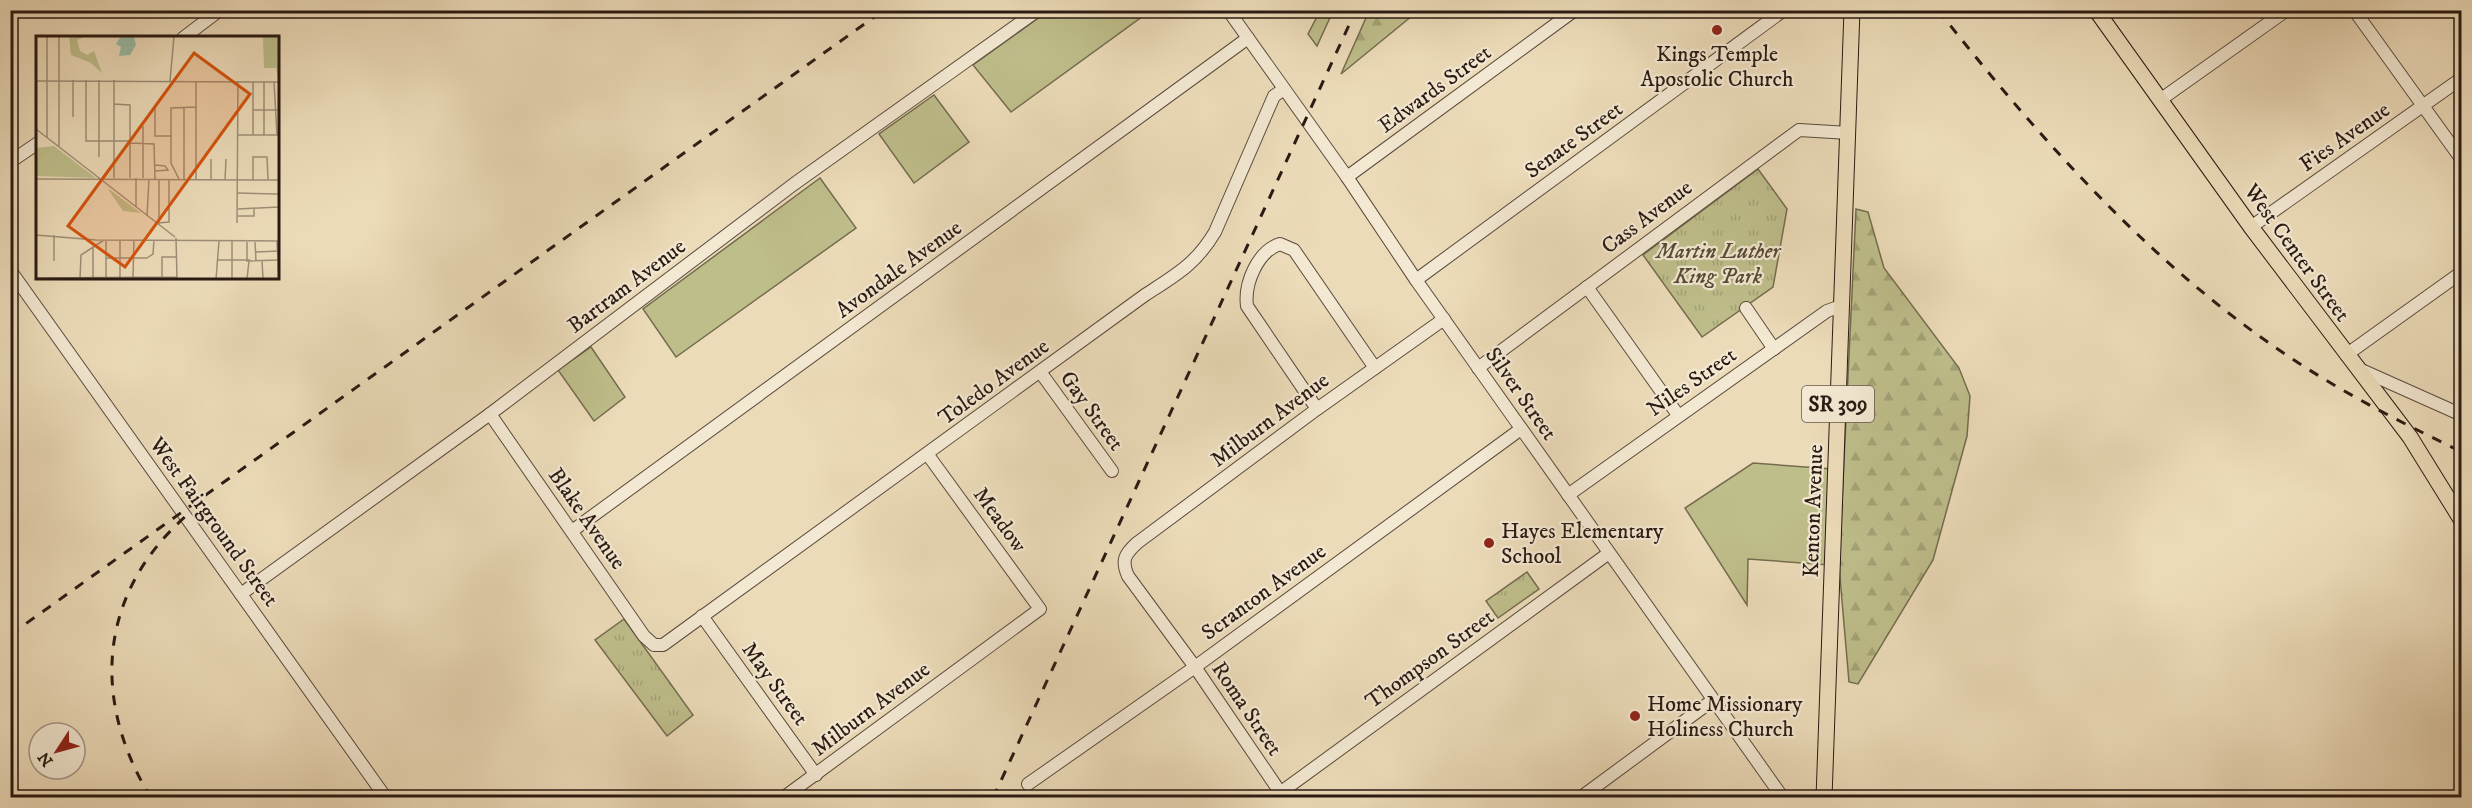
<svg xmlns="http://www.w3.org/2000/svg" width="2472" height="808" viewBox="0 0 2472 808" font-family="'IM FELL DW Pica',serif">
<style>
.grass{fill:#bebe8b;stroke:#746c4f;stroke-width:1.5}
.forest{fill:url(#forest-firs);stroke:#746c4f;stroke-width:1.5}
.park{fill:url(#park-tufts);stroke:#746c4f;stroke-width:1.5}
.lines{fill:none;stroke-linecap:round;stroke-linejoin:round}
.minor-casing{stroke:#5a4a3c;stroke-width:14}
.major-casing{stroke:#2a1a13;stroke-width:17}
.minor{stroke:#f3e8d2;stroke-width:12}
.major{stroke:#ecdbb9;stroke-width:15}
.rail{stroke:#2a1a13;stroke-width:3;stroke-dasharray:10 10;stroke-linecap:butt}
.poi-dot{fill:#8f2418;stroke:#f3e8d2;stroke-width:2}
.labels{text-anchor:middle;stroke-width:4.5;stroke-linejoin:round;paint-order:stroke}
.shield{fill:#f3e8d2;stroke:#66584c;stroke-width:1.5}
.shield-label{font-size:21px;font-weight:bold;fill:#2a1a13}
.poi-label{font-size:22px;fill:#2a1a13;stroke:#f3e8d2;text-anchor:start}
.street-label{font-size:22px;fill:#2a1a13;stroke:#f3e8d2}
.park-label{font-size:22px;font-style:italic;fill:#564b37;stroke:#f3e8d2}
.inset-road{fill:none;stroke:#9e8e77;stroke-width:1.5}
.view{fill:#d5530d;fill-opacity:0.15;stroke:#d5530d;stroke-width:3}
.inset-edge{fill:none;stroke:#2a1a13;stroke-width:3}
</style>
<defs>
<pattern id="forest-firs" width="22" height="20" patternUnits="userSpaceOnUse" patternTransform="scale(1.5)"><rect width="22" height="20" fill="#bebe8b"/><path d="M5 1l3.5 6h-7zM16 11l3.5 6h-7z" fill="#a3a377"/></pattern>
<pattern id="park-tufts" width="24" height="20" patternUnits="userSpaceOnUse" patternTransform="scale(1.5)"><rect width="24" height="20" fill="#bebe8b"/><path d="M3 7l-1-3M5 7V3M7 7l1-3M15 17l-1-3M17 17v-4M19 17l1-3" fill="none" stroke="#a3a377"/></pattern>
</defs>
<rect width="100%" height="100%" fill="#ecdbb9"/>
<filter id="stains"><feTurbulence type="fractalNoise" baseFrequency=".00333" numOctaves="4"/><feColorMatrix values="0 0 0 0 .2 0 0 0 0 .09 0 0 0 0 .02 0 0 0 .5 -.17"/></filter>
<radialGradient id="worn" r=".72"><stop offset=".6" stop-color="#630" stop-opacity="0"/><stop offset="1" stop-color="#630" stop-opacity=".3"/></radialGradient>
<!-- grass -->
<g class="grass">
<polygon points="1048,11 1139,11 1143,16 1011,112 973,65"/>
<polygon points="1320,11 1333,11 1317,46 1308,34"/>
<polygon points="934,95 969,142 914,183 879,134"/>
<polygon points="820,178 856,228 676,357 643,309"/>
<polygon points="591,347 625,397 594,421 558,370"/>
<polygon points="1753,463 1832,469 1829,565 1748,559 1747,605 1685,508"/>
</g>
<!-- forest -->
<g class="forest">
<polygon points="1369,10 1418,11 1341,74 1369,11"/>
<polygon points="1856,209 1868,212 1884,268 1959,368 1970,396 1967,436 1933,560 1858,684 1849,682 1839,566"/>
</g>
<!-- park -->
<g class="park">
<polygon points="1758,169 1787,209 1773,287 1702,337 1643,255"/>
<polygon points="1527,572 1539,589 1498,618 1486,601"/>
<polygon points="624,619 693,715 667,736 595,640"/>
</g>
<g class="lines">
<defs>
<g id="minor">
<polyline points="1228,10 1347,177 1416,280 1783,798"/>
<polyline points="2354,10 2462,160"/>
<polyline points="183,38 220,10"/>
<polyline points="2160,100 2287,10"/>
<polyline points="10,162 38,143"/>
<polyline points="1347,177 1575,10"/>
<polyline points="2251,227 2462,78"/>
<polyline points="10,270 386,798"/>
<polyline points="1416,280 1784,10"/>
<polyline points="1587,287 1678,415"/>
<polyline points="1746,308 1774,349"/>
<polyline points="2346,355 2462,272"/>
<polyline points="1478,368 1799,130 1849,133"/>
<polyline points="2359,369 2462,415"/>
<polyline points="1041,373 1112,471"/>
<path d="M1317,409l-70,-103c-3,-23 11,-55 33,-62l14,6 81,118"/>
<path d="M490,414l154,222 10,9h9l482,-350c31,-20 51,-31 70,-63l59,-136 10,-7"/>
<polyline points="1568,495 1827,311 1841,306"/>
<polyline points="572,531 1248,38"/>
<polyline points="241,594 490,414 794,184 1038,10"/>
<polyline points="702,616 816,775"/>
<polyline points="1028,784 1195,667 1521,429"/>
<path d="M1280,792l-85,-125 -67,-91c-7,-16 -3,-22 9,-33l180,-134 127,-90"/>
<polyline points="783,798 1040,609 928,455"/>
<polyline points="1273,798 1609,553"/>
<polyline points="1580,798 1713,700"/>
</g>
<g id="major">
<polyline points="2096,10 2251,227 2410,437 2462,521"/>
<polyline points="1824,798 1852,10"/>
</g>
</defs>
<!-- minor casing -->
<use href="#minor" class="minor-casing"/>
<!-- major casing -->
<use href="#major" class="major-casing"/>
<!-- minor -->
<use href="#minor" class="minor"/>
<!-- major -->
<use href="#major" class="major"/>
<!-- rail -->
<g class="rail">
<path d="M1938,10c101,128 209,250 344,342 57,39 118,70 180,100"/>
<polyline points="10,635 884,10"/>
<path d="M151,798c-60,-98 -53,-204 35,-282"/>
<polyline points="993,798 1356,10"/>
</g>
</g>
<!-- markers -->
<g class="poi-dot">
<circle cx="1717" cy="30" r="6"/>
<circle cx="1489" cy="543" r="6"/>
<circle cx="1635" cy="716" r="6"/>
</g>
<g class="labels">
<!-- shield labels -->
<rect class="shield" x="1802" y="386" width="72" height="36" rx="4.5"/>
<g class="shield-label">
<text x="1838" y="411">SR 309</text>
</g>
<!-- poi labels -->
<g class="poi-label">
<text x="1717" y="61" text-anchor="middle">Kings Temple<tspan x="1717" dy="25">Apostolic Church</tspan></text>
<text x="1501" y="538">Hayes Elementary<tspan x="1501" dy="25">School</tspan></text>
<text x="1647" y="711">Home Missionary<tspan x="1647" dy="25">Holiness Church</tspan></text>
</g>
<!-- street labels -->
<g class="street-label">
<text transform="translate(1434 88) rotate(-36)" y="8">Edwards Street</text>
<text transform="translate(2344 136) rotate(-35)" y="8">Fies Avenue</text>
<text transform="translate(1573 139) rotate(-36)" y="8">Senate Street</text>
<text transform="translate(1646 216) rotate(-37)" y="8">Cass Avenue</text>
<text transform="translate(2298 252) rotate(54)" y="8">West Center Street</text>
<text transform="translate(898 268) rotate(-36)" y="8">Avondale Avenue</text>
<text transform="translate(626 285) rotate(-37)" y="8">Bartram Avenue</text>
<text transform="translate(993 381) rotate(-36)" y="8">Toledo Avenue</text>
<text transform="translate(1691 381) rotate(-35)" y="8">Niles Street</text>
<text transform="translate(1522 393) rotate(55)" y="8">Silver Street</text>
<text transform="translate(1093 410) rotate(54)" y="8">Gay Street</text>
<text transform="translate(1269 419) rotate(-37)" y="8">Milburn Avenue</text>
<text transform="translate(1812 511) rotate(-88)" y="8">Kenton Avenue</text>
<text transform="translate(588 518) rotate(55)" y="8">Blake Avenue</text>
<text transform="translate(1001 519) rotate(54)" y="8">Meadow</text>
<text transform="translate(215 521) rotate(54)" y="8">West Fairground Street</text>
<text transform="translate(1263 591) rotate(-36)" y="8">Scranton Avenue</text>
<text transform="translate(1429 658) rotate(-36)" y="8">Thompson Street</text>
<text transform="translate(776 683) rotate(54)" y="8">May Street</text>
<text transform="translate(870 708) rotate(-37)" y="8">Milburn Avenue</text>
<text transform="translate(1248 708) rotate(56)" y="8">Roma Street</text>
</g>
<!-- park labels -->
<g class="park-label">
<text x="1718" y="258">Martin Luther<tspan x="1718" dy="25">King Park</tspan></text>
</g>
</g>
<!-- overview -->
<g transform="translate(36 36)">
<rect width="243" height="243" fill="#ecdbb9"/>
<path d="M22,113l38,29 -60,-2v-8z" fill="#bebe8b"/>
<path d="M33,0h17l-9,4 3,11 7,4 7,-4 8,22 -11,-10 -20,-8zM18,110l4,3 -22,19v-20zM72,153h1l32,24 -18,-2z" fill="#bebe8b"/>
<path d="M222,0h21v46l-3,-14h-12l-1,-30z" fill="#bebe8b"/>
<path d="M85,0h13l2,9 -6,10 -11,1 2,-9 -5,-3z" fill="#9abca9"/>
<path class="inset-road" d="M37,44v37M50,44v61h44M63,44v77M78,44v98M0,45l243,1M134,45l4,-45M160,45v98M217,46v53M228,46v53M238,46l3,53M78,68l16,1v73M119,71v29h16M148,71v72M217,74h26M0,93l139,108M202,99h40M11,101v-101M94,107l24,1 1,35M23,111v-111M119,135l13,-1 -3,-4 -10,-1M107,142v-52M0,143l243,1M123,143v46M143,143l-8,-16v-55l25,-1M175,144v-21M189,144l1,-21M217,144v-23h14l1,23M202,157l41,1M100,170v-28M202,173l41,-2M111,180l2,-37M202,180h16v-7M121,187l12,-1v-43M201,187l1,-142M0,199l60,5 183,1M18,199v26M140,202l1,41M196,205v38M241,205l2,37M219,206l1,19M57,211v31M220,216l23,-1M70,222h41M111,222l6,-4 1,-14M181,224h33M226,224l1,19M211,226v-20M126,241v-20h15M0,242l141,-1M70,242v-38M84,242v-38M97,242l1,-38M44,243l1,-24 23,-15M180,243l3,-38M211,243l2,-18 30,-1"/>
<path class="view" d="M158,17l56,41 -125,173 -57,-41z"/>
<rect width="243" height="243" class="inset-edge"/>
</g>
<!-- margin -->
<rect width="2472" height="808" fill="none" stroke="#ecdbb9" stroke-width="36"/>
<rect x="12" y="12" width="2448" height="784" fill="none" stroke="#2a1a13" stroke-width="3"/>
<rect x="18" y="18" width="2436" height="772" fill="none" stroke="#2a1a13" stroke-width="1.5"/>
<!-- north arrow -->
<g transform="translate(57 751) rotate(234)"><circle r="28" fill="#f3e8d2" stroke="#a39686" stroke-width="1.5"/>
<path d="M0-4.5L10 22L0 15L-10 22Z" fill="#8f2418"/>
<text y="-9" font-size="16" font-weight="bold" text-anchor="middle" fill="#2a1a13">N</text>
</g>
<rect width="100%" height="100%" filter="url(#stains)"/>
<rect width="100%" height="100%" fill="url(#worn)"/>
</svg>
